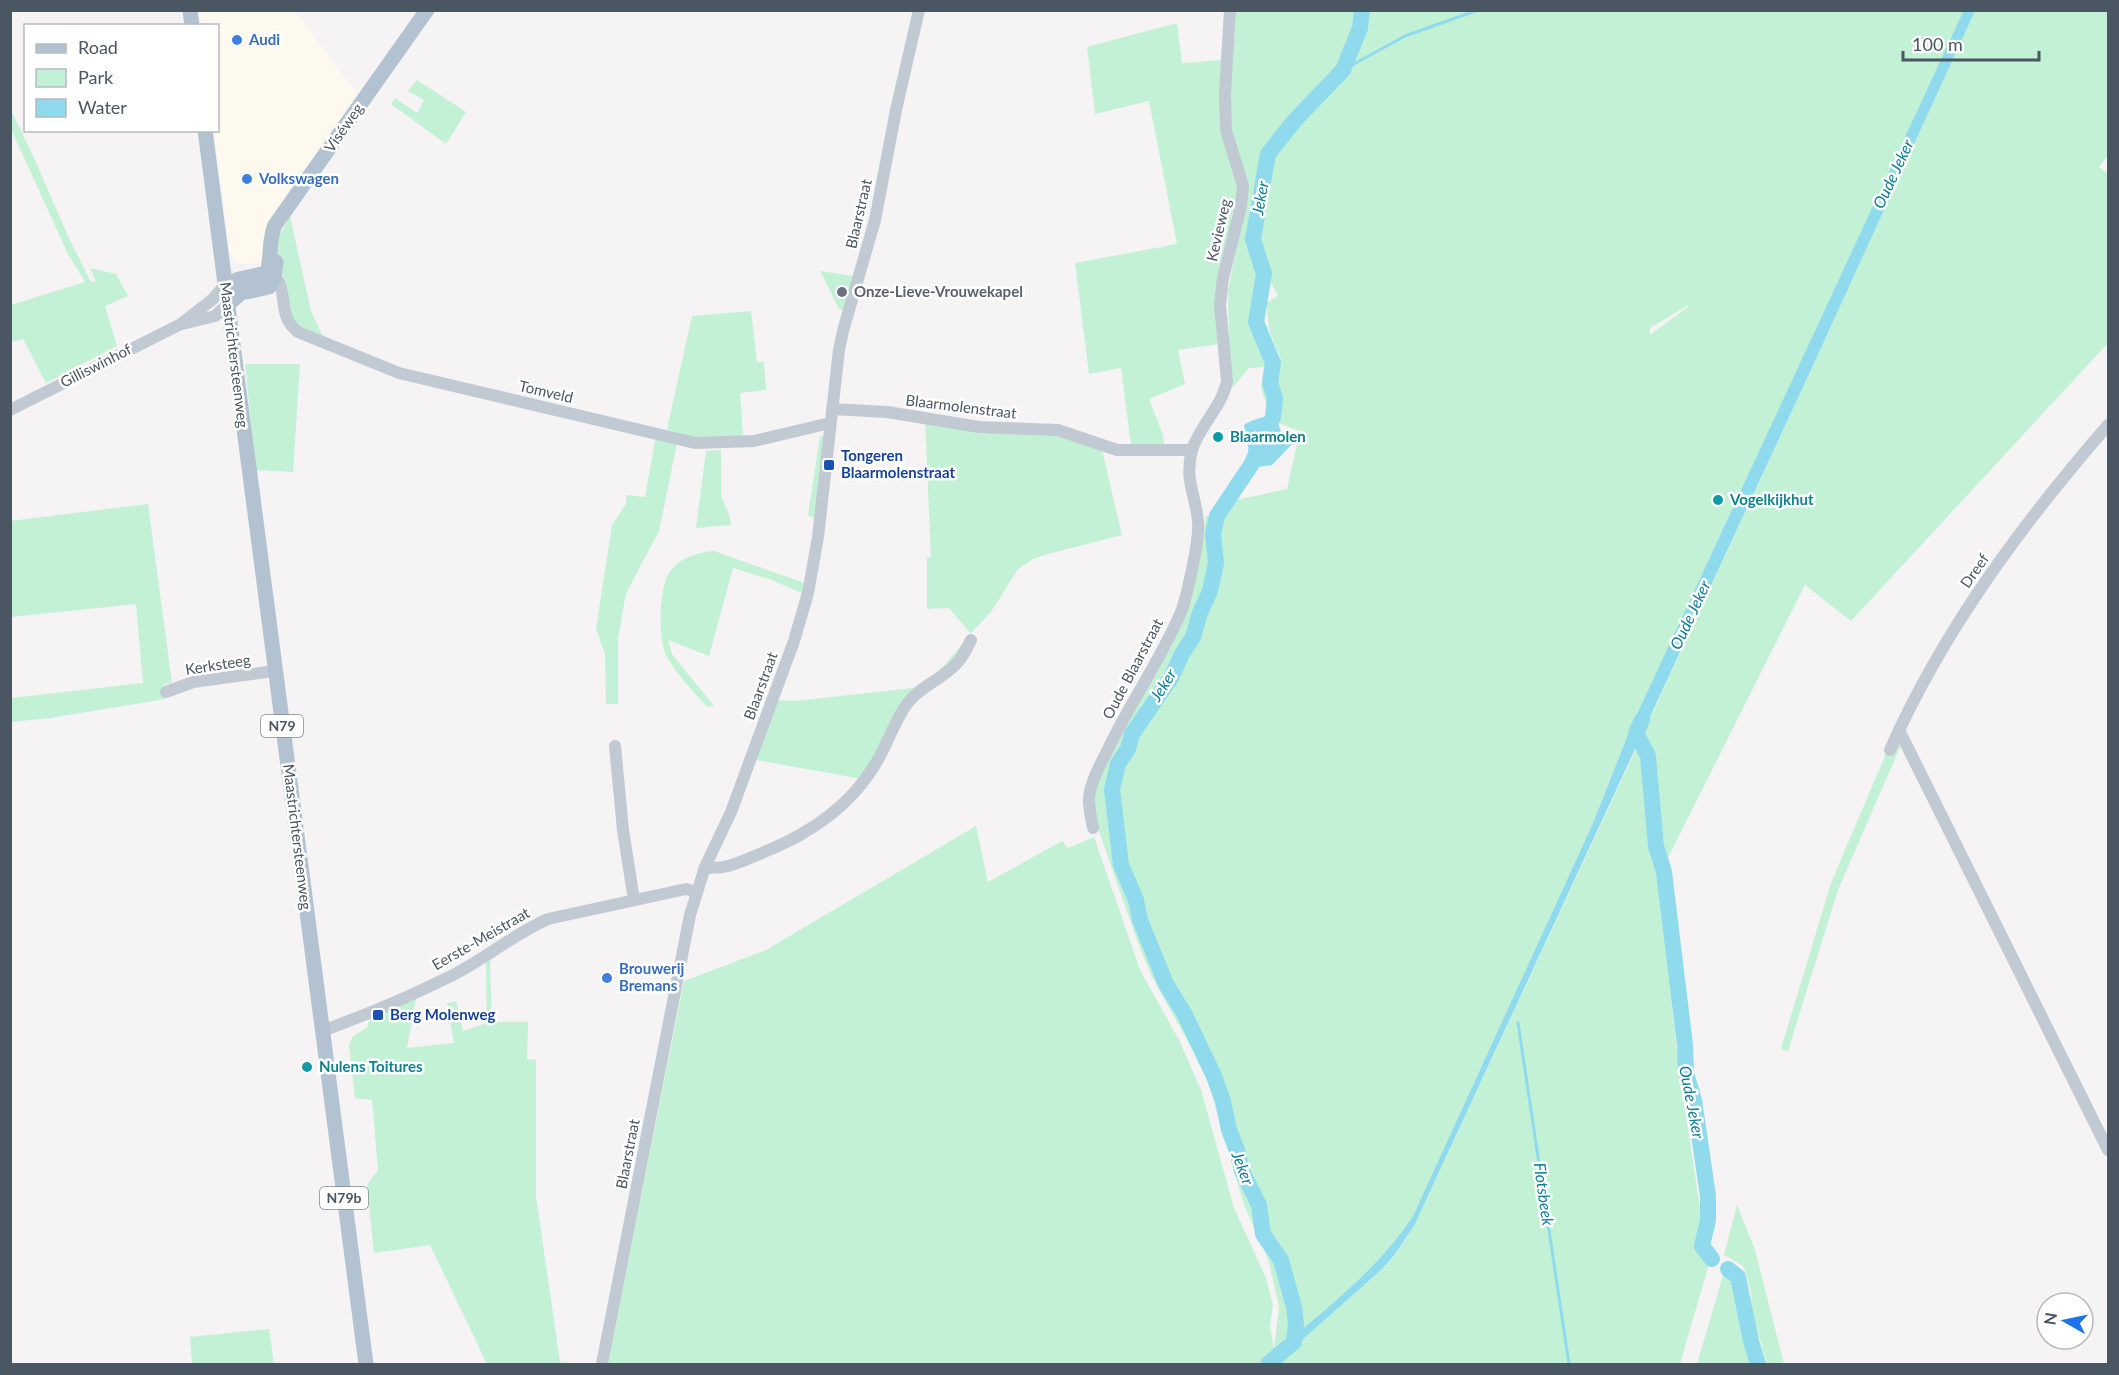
<svg xmlns="http://www.w3.org/2000/svg" width="2119" height="1375" viewBox="0 0 2119 1375" font-family="Lato,sans-serif">
<style>
.commercial{fill:#fdf9ef}
.green{fill:#c3f1d5;fill-rule:evenodd}
.water{fill:#90daee}
.lines{fill:none;stroke-linecap:round;stroke-linejoin:round}
.stream{stroke:#90daee;stroke-width:3}
.river{stroke:#90daee;stroke-width:16}
.minor{stroke:#c1cad2;stroke-width:12}
.major{stroke:#b3c2d1;stroke-width:15}
.shop-dot{fill:#3f7fe0;stroke:#fff;stroke-width:2}
.worship-dot{fill:#6b7280;stroke:#fff;stroke-width:2}
.culture-dot{fill:#0f9aa8;stroke:#fff;stroke-width:2}
.transit-dot{fill:#1a4fb4;stroke:#fff;stroke-width:2}
.labels{text-anchor:middle;stroke-width:5;stroke-linejoin:round;paint-order:stroke}
.shield{fill:#fff;stroke:#808990;stroke-width:1.5}
.shield-label{font-size:14px;font-weight:bold;fill:#4a5661}
.shop-label{font-size:15px;font-weight:bold;fill:#366cbe;stroke:#fff;text-anchor:start}
.street-label{font-size:15px;fill:#4a5661;stroke:#fff}
.worship-label{font-size:15px;font-weight:bold;fill:#5b616d;stroke:#fff;text-anchor:start}
.culture-label{font-size:15px;font-weight:bold;fill:#0d838f;stroke:#fff;text-anchor:start}
.transit-label{font-size:15px;font-weight:bold;fill:#164399;stroke:#fff;text-anchor:start}
.water-label{font-size:16px;font-style:italic;fill:#0c7c9b;stroke:#fff}
</style>
<rect width="100%" height="100%" fill="#f5f3f3"/>
<!-- commercial -->
<polygon class="commercial" points="199,11 295,11 357,94 267,225 263,258 259,263 241,264 234,260 230,253 214,131 218,130 218,26 201,25"/>
<!-- green -->
<g class="green">
<path d="M1236,11h728l-333,716 -38,96 -180,393c-39,59 -99,102 -152,148h-653l76,-383 82,-31 210,-124 12,56 74,-41 6,7 26,-11 46,133 39,70 22,50 33,118 32,70 7,27 -3,21 4,24 5,-44 -11,-47 -24,-54 -35,-120 -16,-34 -42,-76 -14,-35 -42,-120 -1,-30 104,-221 8,-53h17l13,-16 51,-11 13,-58 -22,-8 -2,-6 1,-5 -6,-1 -1,3 -9,-25 3,-22 -15,1 -19,22 -2,-99 19,-98 -15,-57 -1,-17v-35zM1256,238l8,22 2,2 4,19 8,15 -12,7 4,30 11,27 -10,2 -4,3 -9,-19 8,-14 -4,-23 -7,-15c3,-10 6,-22 3,-33 -2,-7 -7,-11 -8,-18zM1688,305l1,1 -39,29v-7z"/>
<polygon points="1975,11 2108,11 2108,155 2099,167 2108,174 2108,343 1851,621 1805,585 1666,862 1653,754 1642,736 1810,372"/>
<polygon points="1177,23 1182,63 1224,60 1220,99 1239,181 1219,344 1178,350 1185,384 1149,399 1163,435 1164,445 1131,445 1121,368 1089,374 1075,263 1177,244 1149,101 1095,114 1087,47"/>
<polygon points="417,80 466,112 446,144 391,104 395,98 417,113 424,100 408,91"/>
<path d="M11,111c30,56 50,116 80,171l5,-1 -6,-13 26,6 12,22 -23,10 12,40 -71,37 -23,-44 -12,3v-37l74,-23 -18,-30 -56,-123z"/>
<path d="M290,216l21,95 12,26c-12,-5 -24,-8 -31,-20l-15,-66v-11z"/>
<polygon points="820,271 853,276 844,311 839,309"/>
<path d="M751,311l6,51h7l2,28 -26,3 3,42c-27,3 -51,6 -76,-6l25,-113z"/>
<polygon points="245,364 300,364 293,472 256,470"/>
<polygon points="925,419 1060,436 1102,450 1122,535 1048,554 1033,559 1018,569 991,612 971,633 952,666 914,692 862,779 756,760 777,700 795,701 913,688 935,676 971,634 949,608 927,609 927,557 931,557"/>
<polygon points="656,436 677,443 659,531 626,593 618,638 618,704 606,704 605,654 596,629 612,525 626,504 626,495 645,497"/>
<polygon points="820,436 824,436 815,518 808,516"/>
<polygon points="721,450 721,496 729,514 731,525 696,528 706,451"/>
<polygon points="148,504 172,683 164,684 165,699 50,718 11,722 11,698 143,683 136,604 11,617 10,521"/>
<path d="M714,551l90,32 -2,10 -33,-14 -36,-11 -24,88 -41,-16 4,14 42,52 -7,1c-14,-16 -31,-33 -41,-52 -8,-17 -8,-71 6,-86 10,-12 27,-17 42,-18z"/>
<polygon points="1891,742 1901,745 1838,890 1788,1051 1781,1049 1831,883"/>
<polygon points="1638,745 1647,776 1651,846 1657,867 1679,1070 1701,1214 1700,1255 1709,1264 1680,1364 1275,1364 1380,1271 1395,1256 1414,1226"/>
<polygon points="490,959 492,1022 528,1022 527,1059 536,1060 536,1196 560,1362 576,1364 487,1364 430,1245 374,1253 367,1185 378,1170 372,1100 355,1098 349,1045 353,1036 367,1028 370,1018 416,999 407,1048 454,1043 447,1003 456,1001 463,1031 487,1023 486,962"/>
<polygon points="1737,1205 1755,1250 1784,1364 1767,1364 1752,1312 1751,1292 1746,1274 1743,1266 1724,1255"/>
<polygon points="1724,1272 1732,1276 1740,1292 1744,1325 1754,1364 1697,1364"/>
<polygon points="269,1329 274,1364 192,1364 190,1337"/>
</g>
<!-- water -->
<g class="water">
<path d="M1964,10l11,1 -165,361 -396,854 -20,30 -14,15 -105,93h-14c53,-46 113,-89 152,-148l180,-393 38,-96z"/>
<path d="M1271,411l6,1 -1,5 6,18 11,1 1,6 -22,23 -15,2 -8,-5 -1,-17 -4,-20c8,-6 17,-6 26,-11z"/>
<polygon points="1246,463 1256,469 1222,515 1216,511"/>
</g>
<g class="lines">
<!-- stream -->
<g class="stream">
<polyline points="1343,70 1405,36 1478,10"/>
<polyline points="1518,1023 1569,1364"/>
</g>
<!-- river -->
<g class="river">
<polyline points="1642,720 1636,733 1648,756 1656,846 1664,872 1685,1045 1686,1073 1694,1100 1708,1196 1708,1220 1702,1246 1712,1259"/>
<polyline points="1728,1269 1738,1277 1751,1341 1758,1364"/>
<polyline points="1268,1364 1294,1342 1296,1324 1294,1307 1281,1260 1263,1234 1259,1205 1242,1171 1237,1150 1229,1130 1223,1101 1214,1076 1185,1015 1166,984 1140,920 1136,900 1121,865 1112,789 1118,764 1128,749 1132,734 1171,678 1182,654 1193,637 1200,613 1210,591 1216,563 1213,534 1217,516 1251,465 1273,417 1275,398 1270,383 1273,363 1256,322 1264,274 1253,239 1268,154 1295,120 1343,70 1360,28 1362,10"/>
</g>
<!-- minor -->
<g class="minor">
<path d="M268,273l11,9c8,19 0,35 19,50l101,41 296,70 59,-2 76,-18"/>
<polyline points="182,324 215,316 228,304"/>
<polyline points="832,409 887,412 979,427 1058,430 1117,450 1192,450"/>
<polyline points="10,410 181,324 213,299 225,285"/>
<polyline points="166,692 193,682 275,671"/>
<polyline points="1899,730 2108,1150"/>
<polyline points="615,746 623,830 634,900"/>
<path d="M1890,750c53,-120 133,-227 218,-325"/>
<path d="M1093,828c-2,-12 -6,-25 -3,-37 3,-15 13,-31 20,-46 22,-45 51,-86 71,-133 6,-16 19,-74 17,-90 -2,-27 -14,-41 -6,-72 8,-25 30,-43 35,-69l-7,-76 3,-27 18,-72 2,-20 -17,-56 -1,-36 5,-84"/>
<path d="M705,867c20,4 39,-7 57,-14 50,-20 92,-49 118,-97 9,-17 16,-37 27,-52 13,-18 36,-25 50,-41 6,-6 10,-15 14,-23"/>
<path d="M322,1031c44,-16 89,-35 131,-56 33,-17 61,-41 95,-56l138,-30 11,3"/>
<polyline points="602,1364 690,915 705,867 731,812 794,641 808,593 818,537 839,350 843,331 875,220 896,110 919,10"/>
</g>
<!-- major -->
<g class="major">
<polyline points="190,10 192,26"/>
<polyline points="205,130 366,1364"/>
<path d="M225,285l14,-6 28,-6c5,-16 1,-32 8,-48l152,-215"/>
<polyline points="228,304 241,293 269,287 274,278 276,262"/>
</g>
</g>
<!-- markers -->
<g class="shop-dot">
<circle cx="237" cy="40" r="6"/>
<circle cx="247" cy="179" r="6"/>
<circle cx="607" cy="978" r="6"/>
</g>
<circle class="worship-dot" cx="842" cy="292" r="6"/>
<g class="culture-dot">
<circle cx="1218" cy="437" r="6"/>
<circle cx="1718" cy="500" r="6"/>
<circle cx="307" cy="1067" r="6"/>
</g>
<g class="transit-dot">
<rect x="823" y="459" width="12" height="12" rx="3"/>
<rect x="372" y="1009" width="12" height="12" rx="3"/>
</g>
<g class="labels">
<!-- shield labels -->
<g class="shield">
<rect x="261" y="715" width="42" height="22" rx="4.5"/>
<rect x="320" y="1187" width="48" height="22" rx="4.5"/>
</g>
<g class="shield-label">
<text x="282" y="731">N79</text>
<text x="344" y="1203">N79b</text>
</g>
<!-- shop labels -->
<g class="shop-label">
<text x="249" y="45">Audi</text>
<text x="259" y="184">Volkswagen</text>
<text x="619" y="974">Brouwerij<tspan x="619" dy="17">Bremans</tspan></text>
</g>
<!-- street labels -->
<g class="street-label">
<text transform="translate(344 128) rotate(-55)" y="5">Viséweg</text>
<text transform="translate(859 214) rotate(-77)" y="5">Blaarstraat</text>
<text transform="translate(1219 230) rotate(-77)" y="5">Kevieweg</text>
<text transform="translate(234 355) rotate(83)" y="5">Maastrichtersteenweg</text>
<text transform="translate(96 366) rotate(-27)" y="5">Gilliswinhof</text>
<text transform="translate(546 392) rotate(13)" y="5">Tomveld</text>
<text transform="translate(961 407) rotate(7)" y="5">Blaarmolenstraat</text>
<text transform="translate(1975 571) rotate(-55)" y="5">Dreef</text>
<text transform="translate(218 665) rotate(-9)" y="5">Kerksteeg</text>
<text transform="translate(1133 669) rotate(-62)" y="5">Oude Blaarstraat</text>
<text transform="translate(761 686) rotate(-70)" y="5">Blaarstraat</text>
<text transform="translate(297 837) rotate(83)" y="5">Maastrichtersteenweg</text>
<text transform="translate(481 939) rotate(-30)" y="5">Eerste-Meistraat</text>
<text transform="translate(628 1154) rotate(-79)" y="5">Blaarstraat</text>
</g>
<!-- worship labels -->
<g class="worship-label">
<text x="854" y="297">Onze-Lieve-Vrouwekapel</text>
</g>
<!-- culture labels -->
<g class="culture-label">
<text x="1230" y="442">Blaarmolen</text>
<text x="1730" y="505">Vogelkijkhut</text>
<text x="319" y="1072">Nulens Toitures</text>
</g>
<!-- transit labels -->
<g class="transit-label">
<text x="841" y="461">Tongeren<tspan x="841" dy="17">Blaarmolenstraat</tspan></text>
<text x="390" y="1020">Berg Molenweg</text>
</g>
<!-- water labels -->
<g class="water-label">
<text transform="translate(1893 174) rotate(-65)" y="6">Oude Jeker</text>
<text transform="translate(1260 198) rotate(-80)" y="6">Jeker</text>
<text transform="translate(1690 615) rotate(-65)" y="6">Oude Jeker</text>
<text transform="translate(1163 685) rotate(-58)" y="6">Jeker</text>
<text transform="translate(1692 1102) rotate(79)" y="6">Oude Jeker</text>
<text transform="translate(1243 1168) rotate(69)" y="6">Jeker</text>
<text transform="translate(1544 1194) rotate(82)" y="6">Flotsbeek</text>
</g>
</g>
<!-- border -->
<rect width="2119" height="1375" fill="none" stroke="#4a5661" stroke-width="24"/>
<!-- legend -->
<rect x="24" y="24" width="195" height="108" fill="#ffffff" stroke="#b7bbc0" stroke-width="1.5"/>
<rect x="36" y="44" width="30" height="9" fill="#b3c2d1" stroke="#b7bbc0" stroke-width="1.5"/>
<text x="78" y="54" font-size="18" fill="#4a5661">Road</text>
<rect x="36" y="69" width="30" height="18" fill="#c3f1d5" stroke="#b7bbc0" stroke-width="1.5"/>
<text x="78" y="84" font-size="18" fill="#4a5661">Park</text>
<rect x="36" y="99" width="30" height="18" fill="#90daee" stroke="#b7bbc0" stroke-width="1.5"/>
<text x="78" y="114" font-size="18" fill="#4a5661">Water</text>
<!-- north arrow -->
<g transform="translate(2065 1321) rotate(279)"><circle r="28" fill="#ffffff" stroke="#b7bbc0" stroke-width="1.5"/>
<path d="M0-4.5L10 22L0 15L-10 22Z" fill="#1a73e8"/>
<text y="-9" font-size="16" font-weight="bold" text-anchor="middle" fill="#4a5661">N</text>
</g>
<!-- scale -->
<path d="M1903 51v9h136v-9" fill="none" stroke="#4a5661" stroke-width="3"/>
<text x="1912" y="51" font-size="18" fill="#4a5661" stroke="#ffffff" stroke-width="4.5" paint-order="stroke">100 m</text>
</svg>
